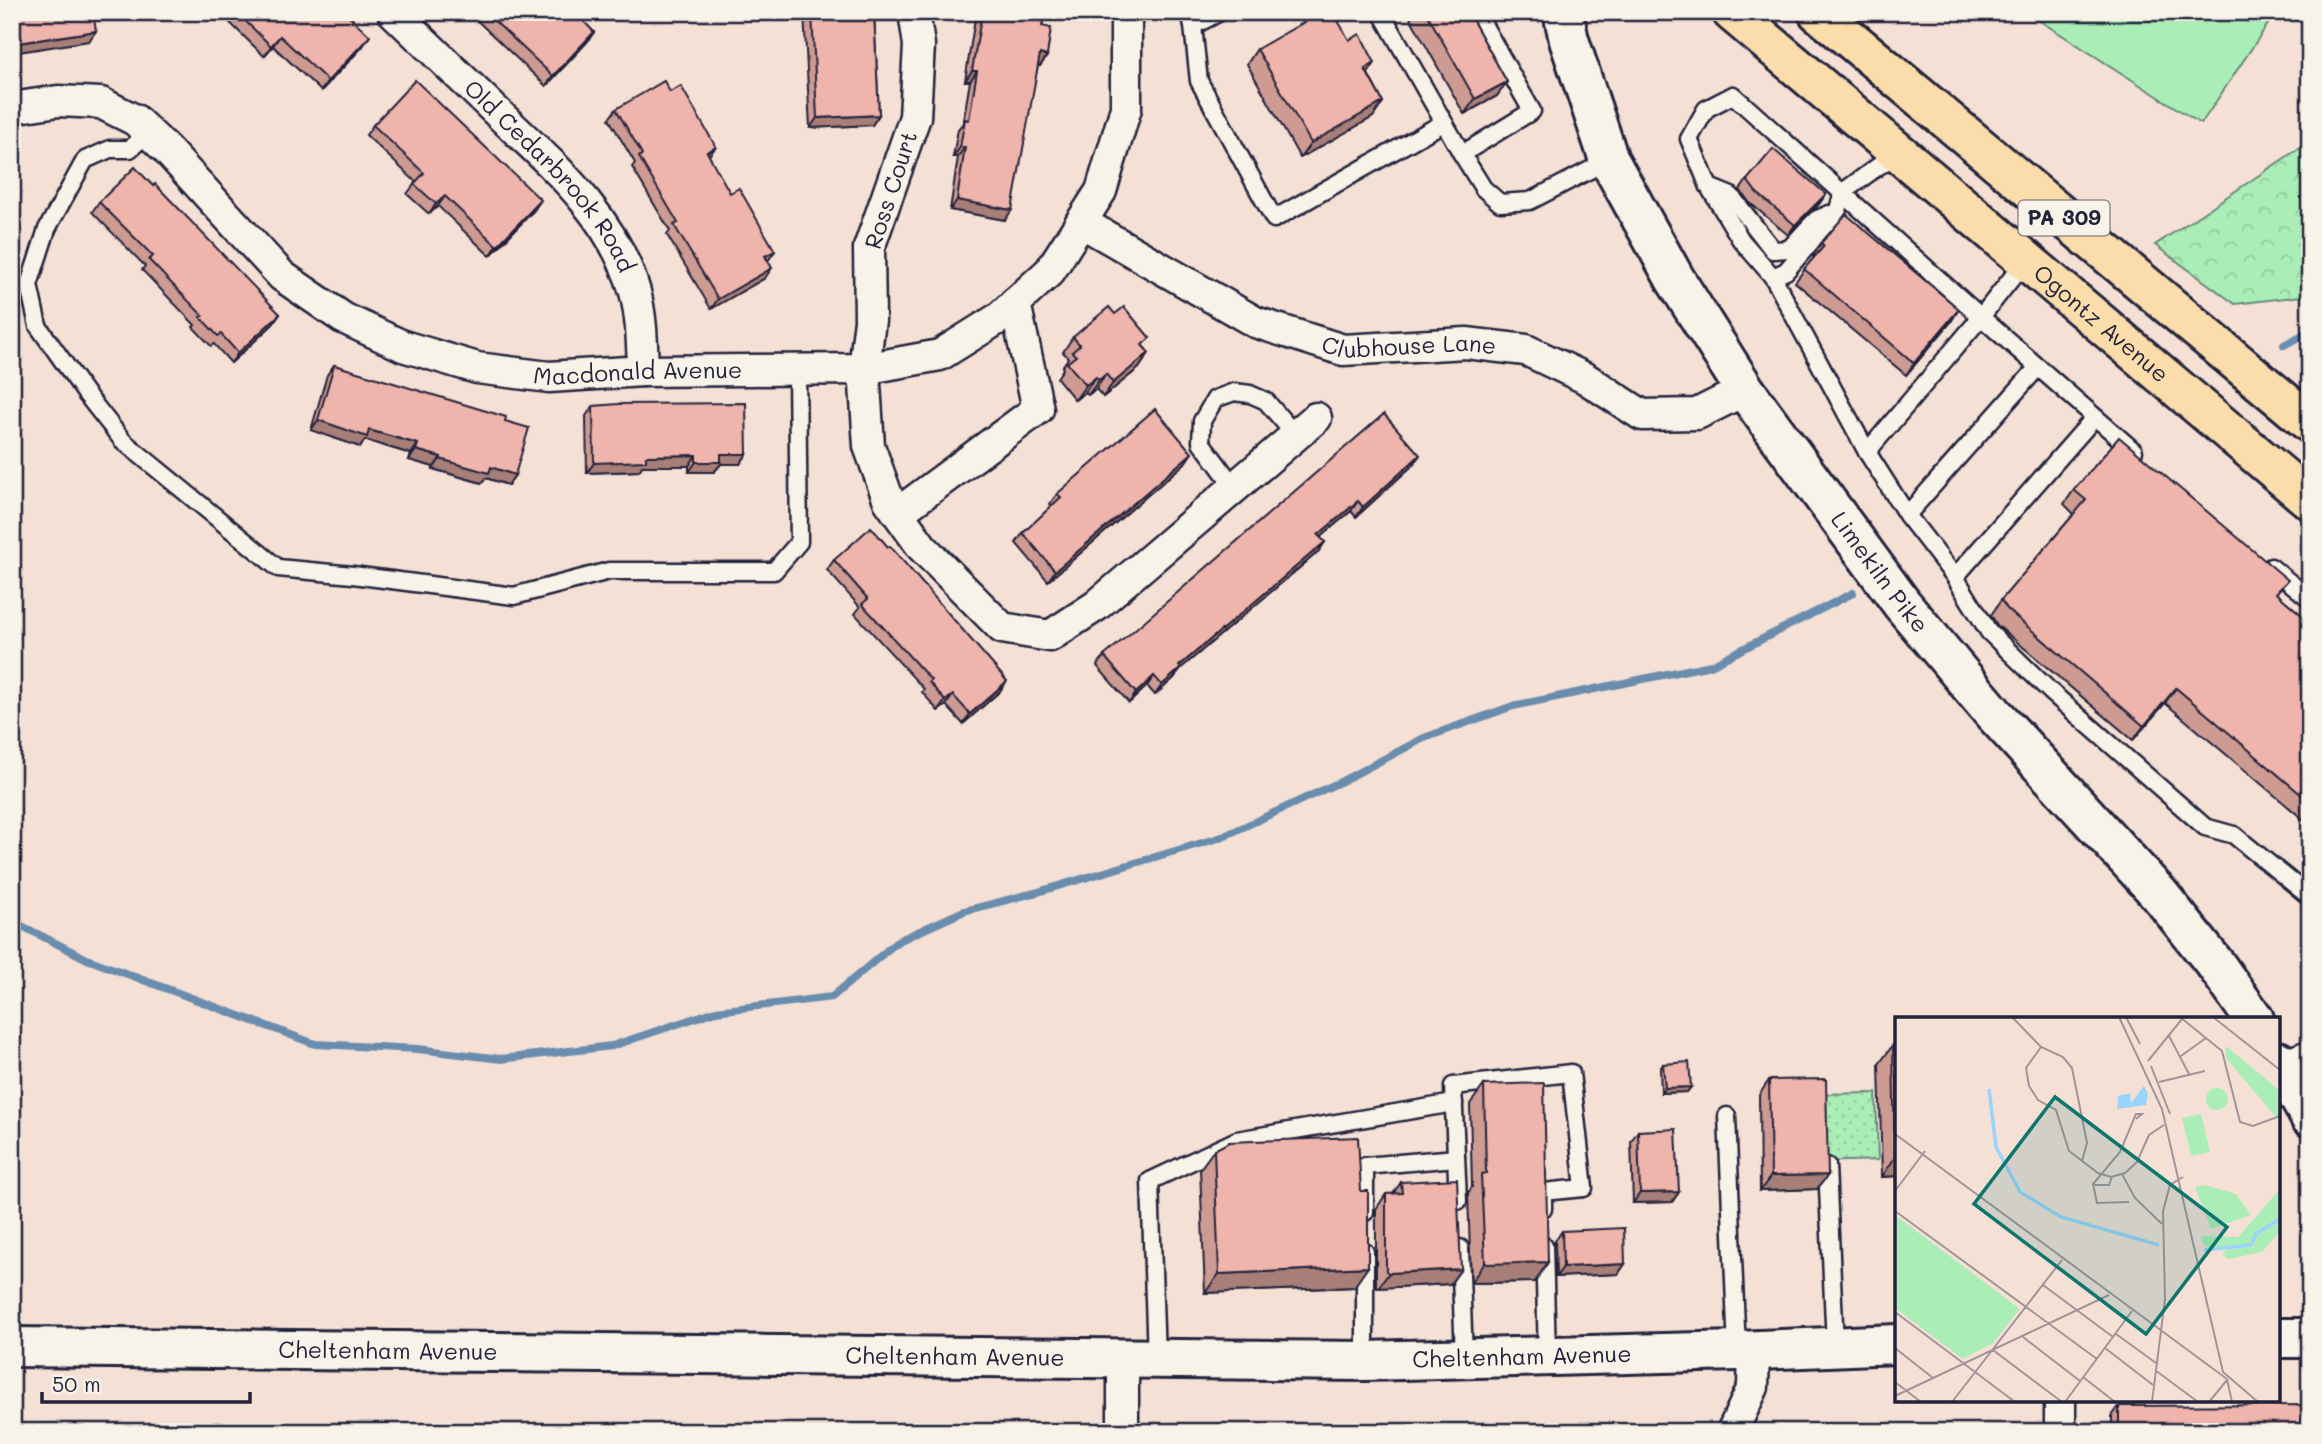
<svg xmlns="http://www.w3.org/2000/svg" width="2322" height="1444" viewBox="0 0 2322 1444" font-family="Mali,sans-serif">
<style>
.grass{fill:#abedb7;stroke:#668879;stroke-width:2}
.forest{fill:url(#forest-crowns);stroke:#668879;stroke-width:2}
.park{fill:url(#park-dots);stroke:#668879;stroke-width:2}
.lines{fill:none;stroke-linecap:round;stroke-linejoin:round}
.stream{stroke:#6b8dae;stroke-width:8}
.lane-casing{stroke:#22223b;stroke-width:21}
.street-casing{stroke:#22223b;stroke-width:35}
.secondary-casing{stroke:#22223b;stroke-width:44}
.highway-casing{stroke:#22223b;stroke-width:44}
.lane{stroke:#f7f3e8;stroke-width:16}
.street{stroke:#f7f3e8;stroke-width:30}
.secondary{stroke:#f7f3e8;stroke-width:38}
.highway{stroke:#faddab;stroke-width:38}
.wall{fill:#ce9b93;stroke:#22223b;stroke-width:2}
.shaded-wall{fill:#a77e78;stroke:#22223b;stroke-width:2}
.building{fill:#efb4ab;stroke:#22223b;stroke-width:2}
.labels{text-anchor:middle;stroke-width:7;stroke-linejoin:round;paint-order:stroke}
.shield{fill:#f7f3e8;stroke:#62616f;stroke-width:2}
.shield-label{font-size:21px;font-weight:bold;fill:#22223b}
.street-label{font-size:23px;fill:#22223b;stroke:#f7f3e8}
.inset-river{fill:none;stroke:#9bd4fb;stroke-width:3.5}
.inset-road{fill:none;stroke:#a19498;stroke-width:2}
.view{fill:#0f766e;fill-opacity:0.15;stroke:#0f766e;stroke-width:3.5}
.inset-edge{fill:none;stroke:#22223b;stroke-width:3.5}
</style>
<defs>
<pattern id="forest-crowns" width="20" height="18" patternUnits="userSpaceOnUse" patternTransform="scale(1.75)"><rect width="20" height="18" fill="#abedb7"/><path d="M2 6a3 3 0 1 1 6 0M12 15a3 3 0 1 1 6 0" fill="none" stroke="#93cb9e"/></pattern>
<pattern id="park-dots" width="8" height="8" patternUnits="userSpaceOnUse" patternTransform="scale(1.75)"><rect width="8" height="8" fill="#abedb7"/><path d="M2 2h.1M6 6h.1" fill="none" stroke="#93cb9e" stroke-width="1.8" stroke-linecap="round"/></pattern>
</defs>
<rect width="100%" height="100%" fill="#f5e0d6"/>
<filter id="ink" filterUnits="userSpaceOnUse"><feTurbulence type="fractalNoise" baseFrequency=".0143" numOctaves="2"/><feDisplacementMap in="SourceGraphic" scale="14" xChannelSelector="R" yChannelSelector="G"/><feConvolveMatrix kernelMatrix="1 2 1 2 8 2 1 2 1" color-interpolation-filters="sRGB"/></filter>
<g filter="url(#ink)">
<!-- grass -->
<polygon class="grass" points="2026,12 2276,12 2201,124"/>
<!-- forest -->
<polygon class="forest" points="2310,141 2310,295 2235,304 2155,245"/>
<!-- park -->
<polygon class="park" points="1876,1093 1878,1160 1817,1162 1816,1094"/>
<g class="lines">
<!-- stream -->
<g class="stream">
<polyline points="2284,345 2310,331"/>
<polyline points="12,921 87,959 315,1044 418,1049 501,1059 612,1046 716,1011 832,997 898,941 964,911 1038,892 1222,837 1342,781 1424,738 1513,706 1711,665 1853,593"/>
</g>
<defs>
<g id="lane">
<polyline points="1190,12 1193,26 1220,12"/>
<polyline points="1381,12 1462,154 1483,188 1500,203 1530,201 1609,160"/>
<polyline points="1193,26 1199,81 1274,219 1443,123"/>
<polyline points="148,133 130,149 110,149 85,160 47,229 29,285 38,326 86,394 123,441 278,568 353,575 514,596 609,571 774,571 799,542 797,371"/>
<polyline points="1462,154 1532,111 1476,12"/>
<polyline points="1902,157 1880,165 1843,192 1838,210 1786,271 1773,277 1741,240 1709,187 1689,139 1706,109 1733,95 1981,317 2026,260"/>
<polyline points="1709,187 1731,196 1773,250 1789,249 1815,220 1829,214"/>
<polyline points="1773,277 1867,452 1907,515"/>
<polyline points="2095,417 1955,577 1907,515 2038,367 2134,451"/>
<polyline points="1867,452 1981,317 2038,367"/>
<polyline points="1235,488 1201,442 1202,421 1215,399 1234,392 1250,394 1266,401 1296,436"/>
<polyline points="2271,567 2310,599"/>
<polyline points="1955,577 1989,632 2051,692 2205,827 2234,835 2310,897"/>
<polyline points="2278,1060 2310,1048"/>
<polyline points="1727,1116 1737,1351"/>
<polyline points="1827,1166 1835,1346"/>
<polyline points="1458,1201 1453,1086 1571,1073 1584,1188 1543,1192 1543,1209"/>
<polyline points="1365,1212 1365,1166 1456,1158"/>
<polyline points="1544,1246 1547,1355"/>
<polyline points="1460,1248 1464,1358"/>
<polyline points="1156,1358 1150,1181 1237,1140 1454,1103"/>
<polyline points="1365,1361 1365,1252"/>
</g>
<g id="street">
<path id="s1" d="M393,12c36,35 72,69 108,104 55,52 112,101 134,176 7,26 7,53 8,79"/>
<polyline points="914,12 919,45 915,117 869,248 870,320 864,369 869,446 889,501 922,547 1002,628 1050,636 1096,606 1316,418"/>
<path id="s2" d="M12,108l46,-7 43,2 34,17 31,29 116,127 61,42 60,28 74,22 72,9 94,-6 221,-2 76,-14 59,-37 51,-47 51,-80 25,-83v-96"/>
<path id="s3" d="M1081,222l174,100 88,28 123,-7 60,7 59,28 57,37 55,-1 48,-24"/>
<polyline points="898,513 1038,409 1015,303"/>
<polyline points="1123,1357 1123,1432"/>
<polyline points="1732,1432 1753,1387 1754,1350"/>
<polyline points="2060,1432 2060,1400"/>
</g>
<g id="secondary">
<path id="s4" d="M1563,12l6,28 40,120 66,119 70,111 157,214 91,109 167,182 56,70 38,54"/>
<polyline points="2278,1061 2310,1117"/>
<polyline points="2278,1338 2310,1338"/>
<path id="s5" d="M12,1347l1353,14 372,-10 160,-7"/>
</g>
<g id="highway">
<path id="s6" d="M1732,12l578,488"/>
<polyline points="1818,12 2310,423"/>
</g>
</defs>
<!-- lane casing -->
<use href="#lane" class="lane-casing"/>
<!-- street casing -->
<use href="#street" class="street-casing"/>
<!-- secondary casing -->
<use href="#secondary" class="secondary-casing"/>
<!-- highway casing -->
<use href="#highway" class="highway-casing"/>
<!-- lane -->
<use href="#lane" class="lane"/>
<!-- street -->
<use href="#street" class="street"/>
<!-- secondary -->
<use href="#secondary" class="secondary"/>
<!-- highway -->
<use href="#highway" class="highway"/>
</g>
<!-- wall -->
<g class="wall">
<polygon points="219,12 345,12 363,46 321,91 273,46 264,56"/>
<polygon points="468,12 577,12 576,14 594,32 587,42 546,86"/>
<polygon points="804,12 874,12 879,115 872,125 810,128"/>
<polygon points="976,12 1045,12 1042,26 1047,56 1040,66 1038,65 1005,220 950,210 958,157 953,157 958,129 963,123 970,81 965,81"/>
<polygon points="1407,12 1468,12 1507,82 1497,96 1464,114"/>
<polygon points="1257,49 1368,74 1383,102 1373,117 1300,158 1247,64"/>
<polygon points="616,109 709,156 765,278 711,309 667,235 670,231 632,167 635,163 609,119"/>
<polygon points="373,125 534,210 490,256 438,206 429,214 407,194 416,182 366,135"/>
<polygon points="1747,180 1826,194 1819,204 1788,235 1749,202 1740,190"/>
<polygon points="99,202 280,314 273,324 231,363 214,344 211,346 193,327 195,325 142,270 145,266 92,212"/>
<polygon points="1821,243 1951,322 1906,375 1795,282 1814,257 1813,256"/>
<polygon points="1073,337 1144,347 1149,353 1139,368 1103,397 1096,389 1088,395 1085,392 1075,400 1057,378 1063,369 1062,367 1068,358 1063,352"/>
<polygon points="334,365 505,421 515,475 508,485 486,478 482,483 433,469 434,467 409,460 411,454 365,440 360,447 311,430 327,375"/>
<polygon points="593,406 747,454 740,464 721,464 714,472 689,472 689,466 642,466 639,471 587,473 586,416"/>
<polygon points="1185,463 1048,581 1016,543 1023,533 1052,506 1050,504 1057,494"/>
<polygon points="1413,465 1356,517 1351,511 1320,537 1325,542 1318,552 1181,668 1174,678 1155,695 1147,686 1129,703 1097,666 1104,656"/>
<polygon points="2074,490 2277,594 2310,622 2310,825 2165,703 2133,740 1997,625 1991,615 2001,600 2074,514 2064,504"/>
<polygon points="834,560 1000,691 963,724 946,705 938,711 922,692 924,689 855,614 860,607 827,570"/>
<polygon points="1893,1045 1897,1045 1897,1176 1882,1177 1879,1064"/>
<polygon points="1663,1064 1691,1087 1687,1092 1661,1093 1660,1069"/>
<polygon points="1769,1080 1828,1175 1817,1189 1760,1191 1759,1095"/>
<polygon points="1484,1085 1548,1262 1535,1282 1474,1283 1471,1282 1468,1193 1472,1187 1470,1104"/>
<polygon points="1638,1131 1679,1192 1672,1202 1633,1203 1631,1141"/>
<polygon points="1214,1150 1361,1191 1354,1287 1205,1293 1200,1169"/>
<polygon points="1401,1182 1461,1269 1450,1284 1378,1288 1376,1286 1376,1209 1386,1194 1393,1194"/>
<polygon points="1562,1231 1625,1264 1618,1274 1556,1277 1555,1241"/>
<polygon points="2119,1406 2310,1432 2112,1432 2112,1416"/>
</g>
<!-- shaded-wall -->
<g class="shaded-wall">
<polygon points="96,31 89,41 12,53 12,44"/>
<polygon points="594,32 587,42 546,86 553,76"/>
<polygon points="280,36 273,46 264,56 271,46"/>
<polygon points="370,36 363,46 321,91 328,81"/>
<polygon points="1040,54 1047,56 1040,66 1033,64"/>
<polygon points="1375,63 1365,78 1365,69"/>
<polygon points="972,71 977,71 970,81 965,81"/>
<polygon points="1507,82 1497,96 1464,114 1475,99"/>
<polygon points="1383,102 1373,117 1300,158 1311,143"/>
<polygon points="879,115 872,125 810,128 817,118"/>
<polygon points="716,147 708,157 707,152"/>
<polygon points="960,147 965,147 958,157 953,157"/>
<polygon points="1826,194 1819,204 1788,235 1795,225"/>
<polygon points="445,196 438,206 429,214 436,204"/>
<polygon points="541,200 534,210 490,256 497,246"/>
<polygon points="957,200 1012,210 1005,220 950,210"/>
<polygon points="775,251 768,261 765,256"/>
<polygon points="772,268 765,278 711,309 718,299"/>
<polygon points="1959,309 1951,322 1906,375 1914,363"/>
<polygon points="280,314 273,324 231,363 238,353"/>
<polygon points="1149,353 1139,368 1103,397 1113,383"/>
<polygon points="1106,374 1096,389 1088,395 1099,380"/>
<polygon points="1096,377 1085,392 1075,400 1086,385"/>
<polygon points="318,420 369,430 418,444 411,454 365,440 360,447 311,430"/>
<polygon points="416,450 441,457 434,467 409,460"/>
<polygon points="1192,453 1185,463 1048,581 1055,571"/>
<polygon points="721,454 747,454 740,464 721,464 714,472 689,472 696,462"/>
<polygon points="696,455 689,466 642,466 639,471 587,473 594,463 646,456"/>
<polygon points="1420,455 1413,465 1356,517 1363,507"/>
<polygon points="440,459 491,467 515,475 508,485 486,478 482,483 433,469"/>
<polygon points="1358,501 1351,511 1311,545 1318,535"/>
<polygon points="1325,542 1318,552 1172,676 1179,666"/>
<polygon points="1181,668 1174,678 1155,695 1162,685"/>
<polygon points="1154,676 1147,686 1129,703 1136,693"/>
<polygon points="1007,681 1000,691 963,724 970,714"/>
<polygon points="2176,688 2165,703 2133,740 2144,726"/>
<polygon points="953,695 946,705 938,711 945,701"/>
<polygon points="1691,1087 1687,1092 1661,1093 1665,1088"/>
<polygon points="1895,1157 1897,1157 1897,1176 1882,1177"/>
<polygon points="1828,1175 1817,1189 1760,1191 1771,1176"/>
<polygon points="1679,1192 1672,1202 1633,1203 1640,1193"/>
<polygon points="1548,1262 1535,1282 1474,1283 1471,1282 1485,1263"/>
<polygon points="1625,1264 1618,1274 1556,1277 1563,1267"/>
<polygon points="1368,1267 1354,1287 1205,1293 1219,1274"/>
<polygon points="1461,1269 1450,1284 1378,1288 1389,1273"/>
</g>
<!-- building -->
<g class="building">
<polygon points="12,12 93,12 96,31 12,44"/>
<polygon points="236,12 345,12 370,36 328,81 280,36 271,46"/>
<polygon points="485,12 575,12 594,32 553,76"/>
<polygon points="812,12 874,12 879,115 817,118"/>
<polygon points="982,12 1045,12 1042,26 1051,28 1047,56 1040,54 1012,210 957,200 965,147 960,147 965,119 969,120 977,71 972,71"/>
<polygon points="1322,12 1333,12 1349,40 1360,34 1375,63 1365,69 1383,102 1311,143 1257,49"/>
<polygon points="1426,12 1468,12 1507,82 1475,99"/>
<polygon points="415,80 541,200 497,246 445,196 436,204 414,184 424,173 373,125"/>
<polygon points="664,81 670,92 681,86 716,147 707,152 730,193 739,188 775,251 765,256 772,268 718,299 674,225 678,223 639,157 642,154 616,109"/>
<polygon points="1773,149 1826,194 1795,225 1756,192 1747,180"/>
<polygon points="135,167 153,186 155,184 280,314 238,353 221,334 218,336 200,317 203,316 149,260 153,256 99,202"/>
<polygon points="1846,214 1959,309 1914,363 1804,269 1824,246 1821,243"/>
<polygon points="1109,307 1115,314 1124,307 1150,338 1142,345 1149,353 1113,383 1106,374 1099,380 1096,377 1086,385 1067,363 1076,356 1072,352 1080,345 1073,337"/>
<polygon points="334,365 506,417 505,421 529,428 515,475 491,467 489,473 440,459 441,457 416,450 418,444 369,430 367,437 318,420"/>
<polygon points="746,403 747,454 721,454 721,462 696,462 696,455 646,456 646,461 594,463 593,406 619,404"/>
<polygon points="1155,409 1192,453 1055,571 1023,533 1061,497 1057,494"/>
<polygon points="1384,414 1420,455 1363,507 1358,501 1318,535 1325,542 1179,666 1181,668 1162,685 1154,676 1136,693 1104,656"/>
<polygon points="2119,437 2288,580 2276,593 2310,622 2310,802 2176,688 2144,726 2008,610 2001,600 2086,500 2074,490"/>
<polygon points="871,527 888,547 890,546 1007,681 970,714 953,695 945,701 929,682 931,680 862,604 868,599 834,560"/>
<polygon points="1893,1045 1897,1045 1897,1157 1895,1157"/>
<polygon points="1689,1062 1691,1087 1665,1088 1663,1064"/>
<polygon points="1826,1079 1828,1175 1771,1176 1769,1080"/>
<polygon points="1544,1083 1548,1262 1488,1264 1485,1263 1481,1174 1486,1173 1484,1085"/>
<polygon points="1676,1129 1679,1192 1640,1193 1638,1131"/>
<polygon points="1358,1137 1361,1191 1368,1191 1368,1267 1219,1274 1214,1150 1229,1142"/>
<polygon points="1457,1179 1461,1269 1389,1273 1386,1271 1386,1194 1402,1193 1401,1182"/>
<polygon points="1624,1228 1625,1264 1563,1267 1562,1231"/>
<polygon points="2310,1405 2310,1432 2119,1432 2119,1406"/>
</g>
</g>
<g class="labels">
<!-- shield labels -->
<rect class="shield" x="2018.5" y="200.5" width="91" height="35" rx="5"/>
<g class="shield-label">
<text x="2064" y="225">PA 309</text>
</g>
<!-- street labels -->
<g class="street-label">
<text dy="8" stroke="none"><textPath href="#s1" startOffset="228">Old Cedarbrook Road</textPath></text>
<text transform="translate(891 190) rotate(-72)" y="8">Ross Court</text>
<text dy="8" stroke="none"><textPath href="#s6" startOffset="483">Ogontz Avenue</textPath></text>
<text dy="8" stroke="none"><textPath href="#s3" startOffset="359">Clubhouse Lane</textPath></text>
<text dy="8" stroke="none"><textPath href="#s2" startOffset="721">Macdonald Avenue</textPath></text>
<text dy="8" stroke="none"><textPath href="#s4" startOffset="649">Limekiln Pike</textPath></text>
<text dy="8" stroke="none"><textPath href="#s5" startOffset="376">Cheltenham Avenue</textPath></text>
<text dy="8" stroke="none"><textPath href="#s5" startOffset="943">Cheltenham Avenue</textPath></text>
<text dy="8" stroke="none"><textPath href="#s5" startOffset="1510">Cheltenham Avenue</textPath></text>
</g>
</g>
<!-- overview -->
<g transform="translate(1895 1017)">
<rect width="385" height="385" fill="#f5e0d6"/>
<path d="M311 82a11 11 0 1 1 22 0a11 11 0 1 1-22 0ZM306,97l9,38 -19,4 -9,-38zM310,168l31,9 15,21 -40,14 -16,-42z" fill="#abedb7"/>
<path d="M331,29l54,45v31l-54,-64zM385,172v27l-30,29 -39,4 -8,-5 -3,-8 38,1zM385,203v11l-18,21 -34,7 -6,-4 5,-6 26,-2 4,-11z" fill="#abedb7"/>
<path d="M0,198l125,94 -27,34 -30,16 -68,-51z" fill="#abedb7"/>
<path d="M249,69l4,8 -2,11 -29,4 1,-13 12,-3 1,10z" fill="#9bd4fb"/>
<path class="inset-river" d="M94,72l7,58 24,45 41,25 98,28M309,233l47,-5 5,-11 24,-15"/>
<path class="inset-road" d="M117,0l29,30 22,10 9,11 15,75 -5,18M224,0l43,92 61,263 35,30M231,0l14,27M285,0l42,34 18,71 13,4 27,-10M318,0l67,53M274,19l20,38M146,30l-15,21 3,18 9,14 18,10 13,41 29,22 13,4 14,-4 12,-11 12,-27 15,-10M286,39l25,-18M253,44l34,-42M256,49l19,48M264,65l46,-11M0,117l332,245 5,23M227,157l13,24 27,26M198,168h16l3,-8M0,174l30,-40M234,185l-32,1 -4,-19 27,-32 16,-38h6l-6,5M0,194l202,148M148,268l70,52M0,295l120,90M221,317l40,29M128,320l57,44M0,331l38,30M210,331l48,37M98,333l69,52M260,353l43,32M188,360l32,25M0,365l26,20M0,379l214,-101M57,385l110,-142M170,385l67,-91M257,385l13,-103 -2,-88 7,-26 13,-8M314,385l18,-22"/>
<path class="view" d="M160,80l172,130 -81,107 -172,-130z"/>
<rect width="385" height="385" class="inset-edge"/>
</g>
<!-- margin -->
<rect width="2322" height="1444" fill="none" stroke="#f7f3e8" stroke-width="42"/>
<rect x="21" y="21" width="2280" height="1402" fill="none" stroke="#22223b" stroke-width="2.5" filter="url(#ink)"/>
<!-- scale -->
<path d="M42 1392v10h208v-10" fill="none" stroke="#22223b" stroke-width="3.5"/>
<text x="52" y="1392" font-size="21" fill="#22223b" stroke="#f7f3e8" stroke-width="5" paint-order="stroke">50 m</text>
</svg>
